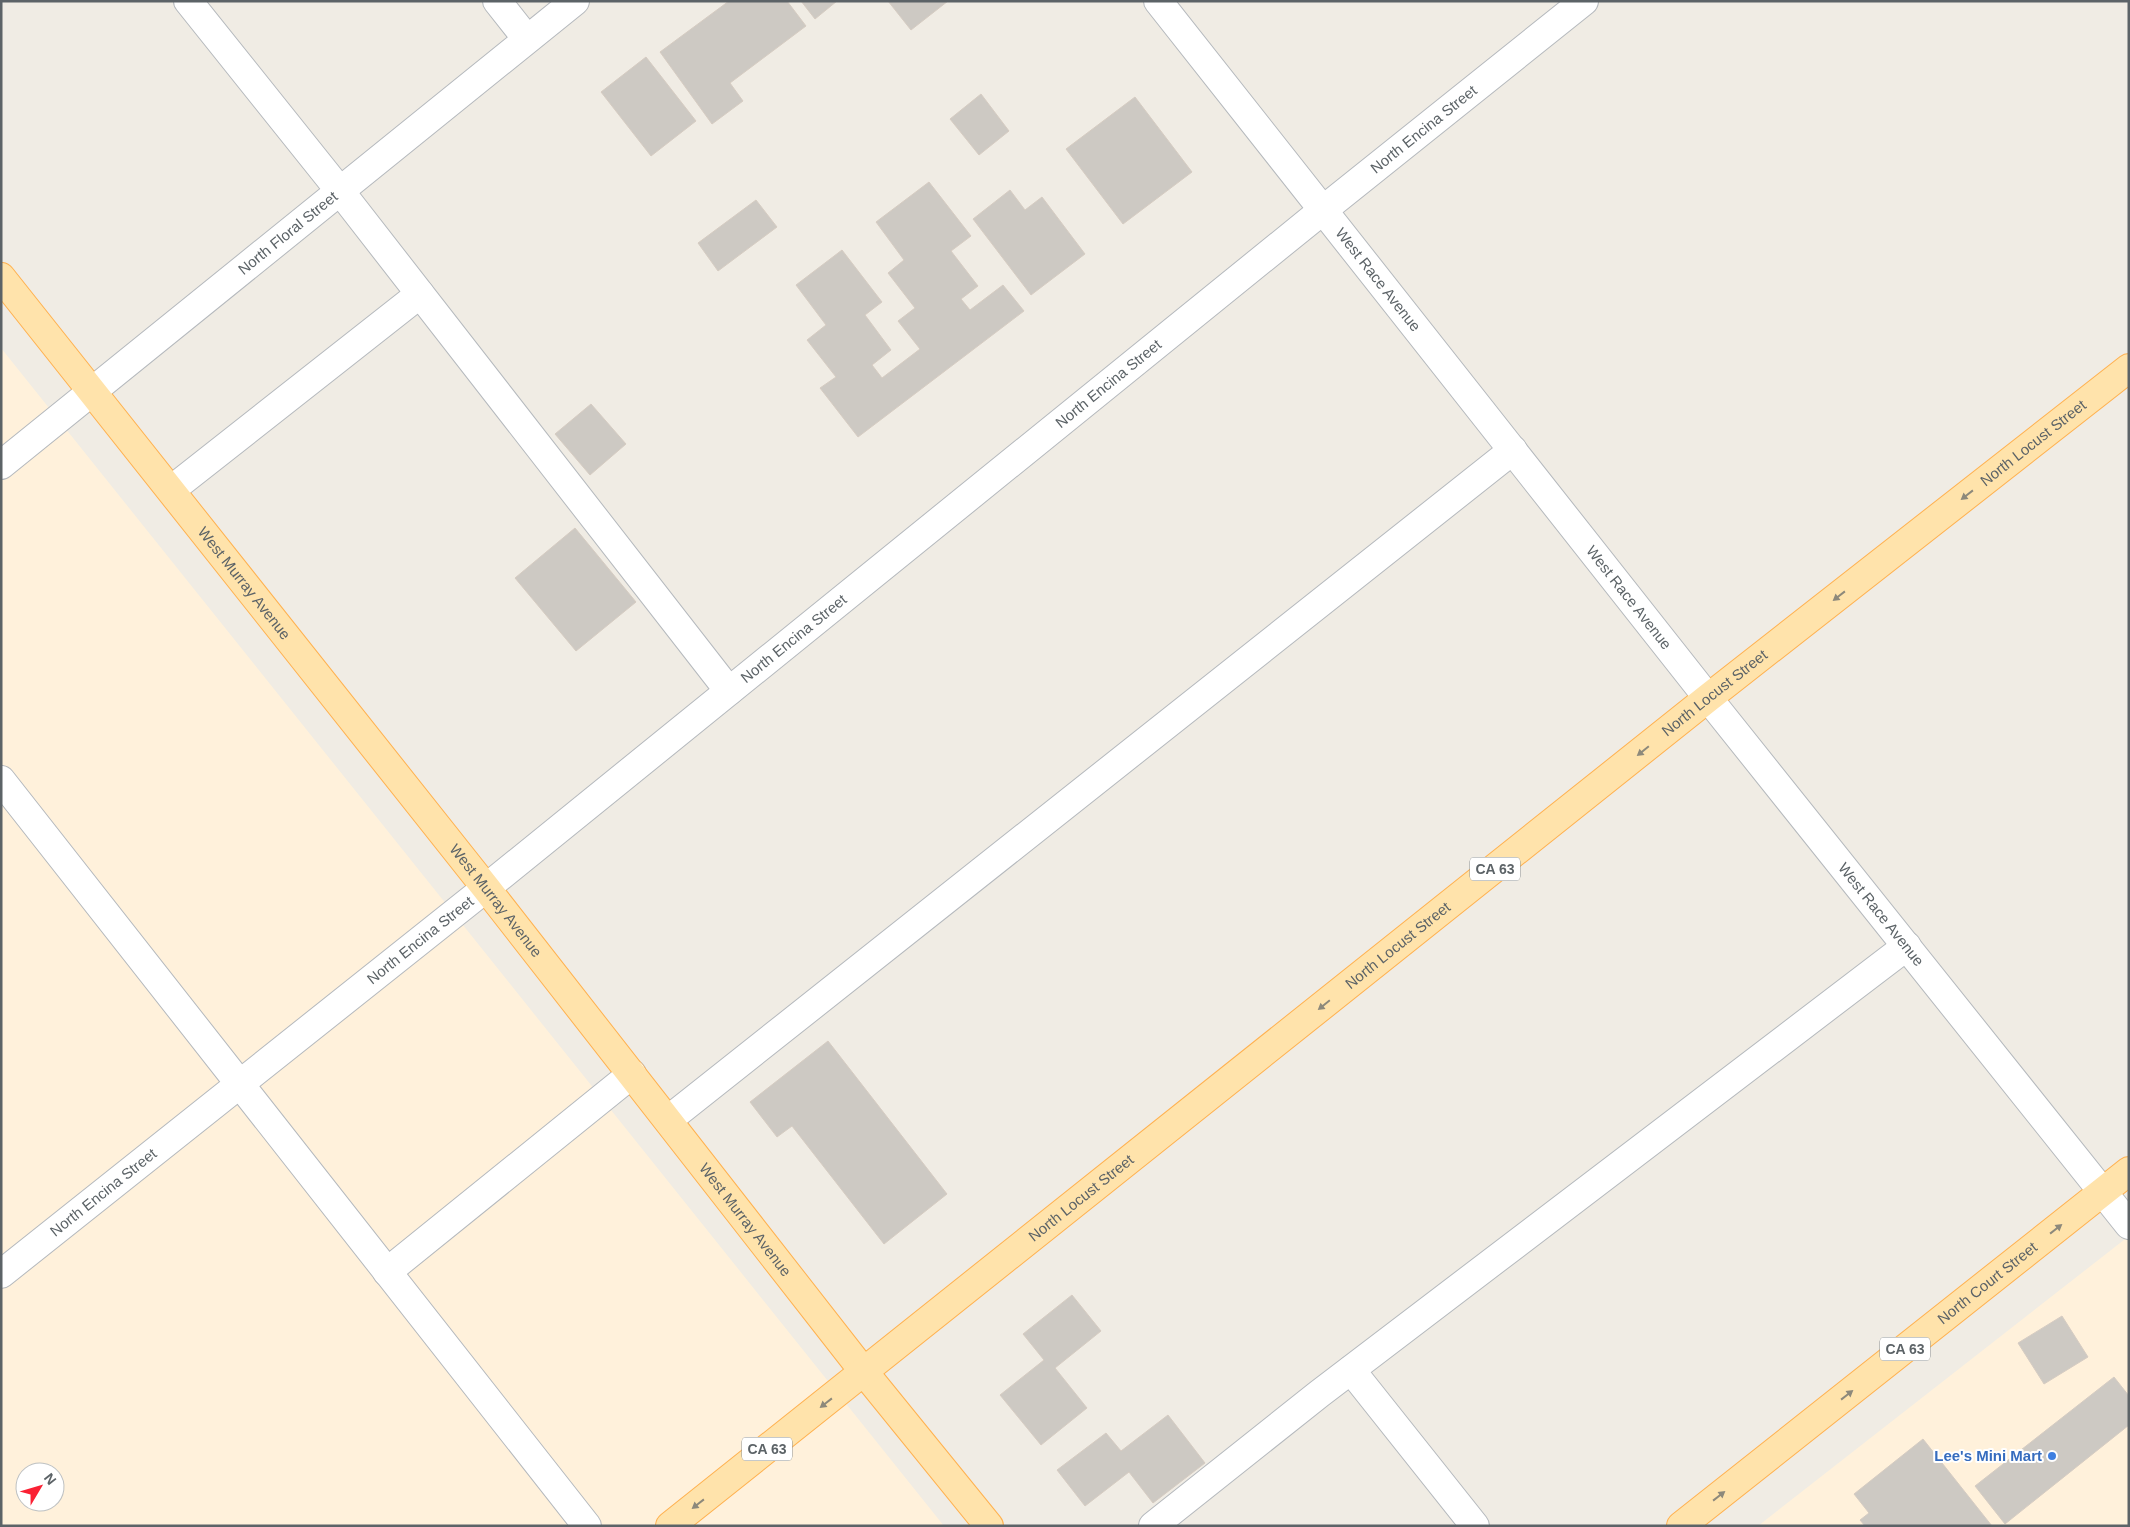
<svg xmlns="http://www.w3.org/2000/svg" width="2130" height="1527" viewBox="0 0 2130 1527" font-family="Helvetica,sans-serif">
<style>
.commercial{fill:#fff1db;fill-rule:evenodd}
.building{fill:#cdc9c3;stroke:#d6ccc2}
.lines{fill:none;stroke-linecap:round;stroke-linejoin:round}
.minor-casing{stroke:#b5b9bd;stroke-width:30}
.major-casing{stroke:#ffb14f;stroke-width:30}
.minor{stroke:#fff;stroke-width:28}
.major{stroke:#ffe3ab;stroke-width:28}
.oneway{fill:#8d897b}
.shop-dot{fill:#3f7fe0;stroke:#fff;stroke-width:2}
.labels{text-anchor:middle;stroke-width:4;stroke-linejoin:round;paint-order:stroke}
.shield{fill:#fff;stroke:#8d9295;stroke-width:1}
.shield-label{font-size:14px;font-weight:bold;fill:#5c6367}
.street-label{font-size:15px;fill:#5c6367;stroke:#fff}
.shop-label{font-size:15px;font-weight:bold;fill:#366cbe;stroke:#fff;text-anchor:end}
</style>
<rect width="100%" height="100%" fill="#f0ece4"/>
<!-- commercial -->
<g class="commercial">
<path d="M1,348l943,1178h-943zM25,1472h30v30h-30z"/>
<polygon points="2129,1236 2129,1526 1758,1526"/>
</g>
<!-- building -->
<g class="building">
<polygon points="729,1 787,1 806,26 730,83 743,101 712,124 660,52"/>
<polygon points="801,1 837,1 815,19"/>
<polygon points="888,1 948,1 911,30"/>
<polygon points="646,57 696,121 651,156 601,92"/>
<polygon points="981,94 1009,131 979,155 950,119"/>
<polygon points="1135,97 1192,172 1123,224 1066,149"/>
<polygon points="929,182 971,236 951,251 978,286 961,299 970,310 1003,285 1024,311 858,437 820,388 836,377 807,340 826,325 796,285 842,250 882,302 865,315 891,350 872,365 882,378 920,349 898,321 915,308 888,273 904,260 876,222"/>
<polygon points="1010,190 1025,210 1042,197 1085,254 1031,295 973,219"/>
<polygon points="756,200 777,227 718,271 698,243"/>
<polygon points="591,404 626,444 590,475 555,434"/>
<polygon points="575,528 636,602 576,651 515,578"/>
<polygon points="828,1041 947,1194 884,1244 792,1126 777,1137 750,1102"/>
<polygon points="1072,1295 1101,1331 1055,1368 1087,1408 1041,1445 1000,1395 1044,1360 1023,1334"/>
<polygon points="2062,1316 2088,1357 2044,1384 2018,1343"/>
<polygon points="2114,1377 2129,1396 2129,1425 2005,1524 1975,1486"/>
<polygon points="1168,1415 1205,1463 1153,1503 1129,1472 1085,1506 1057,1470 1106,1433 1121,1451"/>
<polygon points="1923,1439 1992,1526 1865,1526 1860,1520 1869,1513 1854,1494"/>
</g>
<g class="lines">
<defs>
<g id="minor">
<polyline points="188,1 340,191 729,691"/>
<polyline points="497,1 527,39"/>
<path id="s1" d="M1158,1l550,697 421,527"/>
<path id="s2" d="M1,465l574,-464"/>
<polyline points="171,490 420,294"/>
<polyline points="1,780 587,1526"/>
<polyline points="668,1120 1513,450"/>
<polyline points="387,1272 632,1074"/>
<path id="s3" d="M1,1274l485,-386 837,-678 261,-209"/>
<polyline points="1351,1370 1475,1526"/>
<polyline points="1153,1526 1319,1394 1907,946"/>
</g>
<g id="major">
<path id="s4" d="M1,277l485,611 378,484 125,154"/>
<path id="s5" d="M670,1526l1038,-828 421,-330"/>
<path id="s6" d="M1681,1526l448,-355"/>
</g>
</defs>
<!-- minor casing -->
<use href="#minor" class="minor-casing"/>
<!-- major casing -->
<use href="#major" class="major-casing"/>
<!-- minor -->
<use href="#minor" class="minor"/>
<!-- major -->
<use href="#major" class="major"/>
</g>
<!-- one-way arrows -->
<defs><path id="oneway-solid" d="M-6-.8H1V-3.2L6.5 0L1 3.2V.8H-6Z" transform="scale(1.25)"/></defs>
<g class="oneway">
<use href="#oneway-solid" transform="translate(1967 495) rotate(142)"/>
<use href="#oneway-solid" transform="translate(1839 596) rotate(142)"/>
<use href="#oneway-solid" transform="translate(1643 751) rotate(141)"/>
<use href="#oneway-solid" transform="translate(1324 1005) rotate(141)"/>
<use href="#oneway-solid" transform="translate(2056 1229) rotate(-38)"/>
<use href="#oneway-solid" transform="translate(1847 1395) rotate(-38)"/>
<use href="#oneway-solid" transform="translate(826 1403) rotate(142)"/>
<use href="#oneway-solid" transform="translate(1719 1496) rotate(-38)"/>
<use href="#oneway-solid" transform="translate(698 1504) rotate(142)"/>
</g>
<!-- markers -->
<circle class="shop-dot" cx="2052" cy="1456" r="5"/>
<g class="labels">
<!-- shield labels -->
<g class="shield">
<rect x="1470" y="857.5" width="50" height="23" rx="4"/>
<rect x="1880" y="1337.5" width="50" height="23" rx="4"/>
<rect x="742" y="1437.5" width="50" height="23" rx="4"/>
</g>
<g class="shield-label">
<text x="1495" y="874">CA 63</text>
<text x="1905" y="1354">CA 63</text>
<text x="767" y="1454">CA 63</text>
</g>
<!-- street labels -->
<g class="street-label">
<text dy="5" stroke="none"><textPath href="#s3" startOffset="1826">North Encina Street</textPath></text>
<text dy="5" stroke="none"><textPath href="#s2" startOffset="369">North Floral Street</textPath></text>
<text dy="5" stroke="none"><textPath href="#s1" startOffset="355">West Race Avenue</textPath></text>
<text dy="5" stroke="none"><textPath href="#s3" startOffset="1421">North Encina Street</textPath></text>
<text dy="5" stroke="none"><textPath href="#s5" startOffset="1741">North Locust Street</textPath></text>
<text dy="5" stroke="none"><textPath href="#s4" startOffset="391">West Murray Avenue</textPath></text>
<text dy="5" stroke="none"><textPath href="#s1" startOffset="760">West Race Avenue</textPath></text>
<text dy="5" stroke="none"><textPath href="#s3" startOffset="1016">North Encina Street</textPath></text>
<text dy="5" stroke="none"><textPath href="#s5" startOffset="1336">North Locust Street</textPath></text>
<text dy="5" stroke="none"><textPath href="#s4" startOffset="796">West Murray Avenue</textPath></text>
<text dy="5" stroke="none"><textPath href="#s1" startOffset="1165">West Race Avenue</textPath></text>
<text dy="5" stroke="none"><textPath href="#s3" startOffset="536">North Encina Street</textPath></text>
<text dy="5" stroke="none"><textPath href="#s5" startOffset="931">North Locust Street</textPath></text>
<text dy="5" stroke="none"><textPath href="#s3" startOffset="131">North Encina Street</textPath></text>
<text dy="5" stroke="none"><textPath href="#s5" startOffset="526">North Locust Street</textPath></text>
<text dy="5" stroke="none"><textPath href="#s4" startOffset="1201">West Murray Avenue</textPath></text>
<text dy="5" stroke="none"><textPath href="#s6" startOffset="391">North Court Street</textPath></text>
</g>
<!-- shop labels -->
<g class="shop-label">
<text x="2042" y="1461">Lee's Mini Mart</text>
</g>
</g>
<!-- border -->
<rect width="2130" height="1527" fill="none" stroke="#5c6367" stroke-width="5"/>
<!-- north arrow -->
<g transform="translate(40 1487) rotate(52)"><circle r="24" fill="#ffffff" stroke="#bec1c2"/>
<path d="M0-4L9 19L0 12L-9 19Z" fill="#fa2134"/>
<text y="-8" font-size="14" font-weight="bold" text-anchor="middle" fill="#5c6367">N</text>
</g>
</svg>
